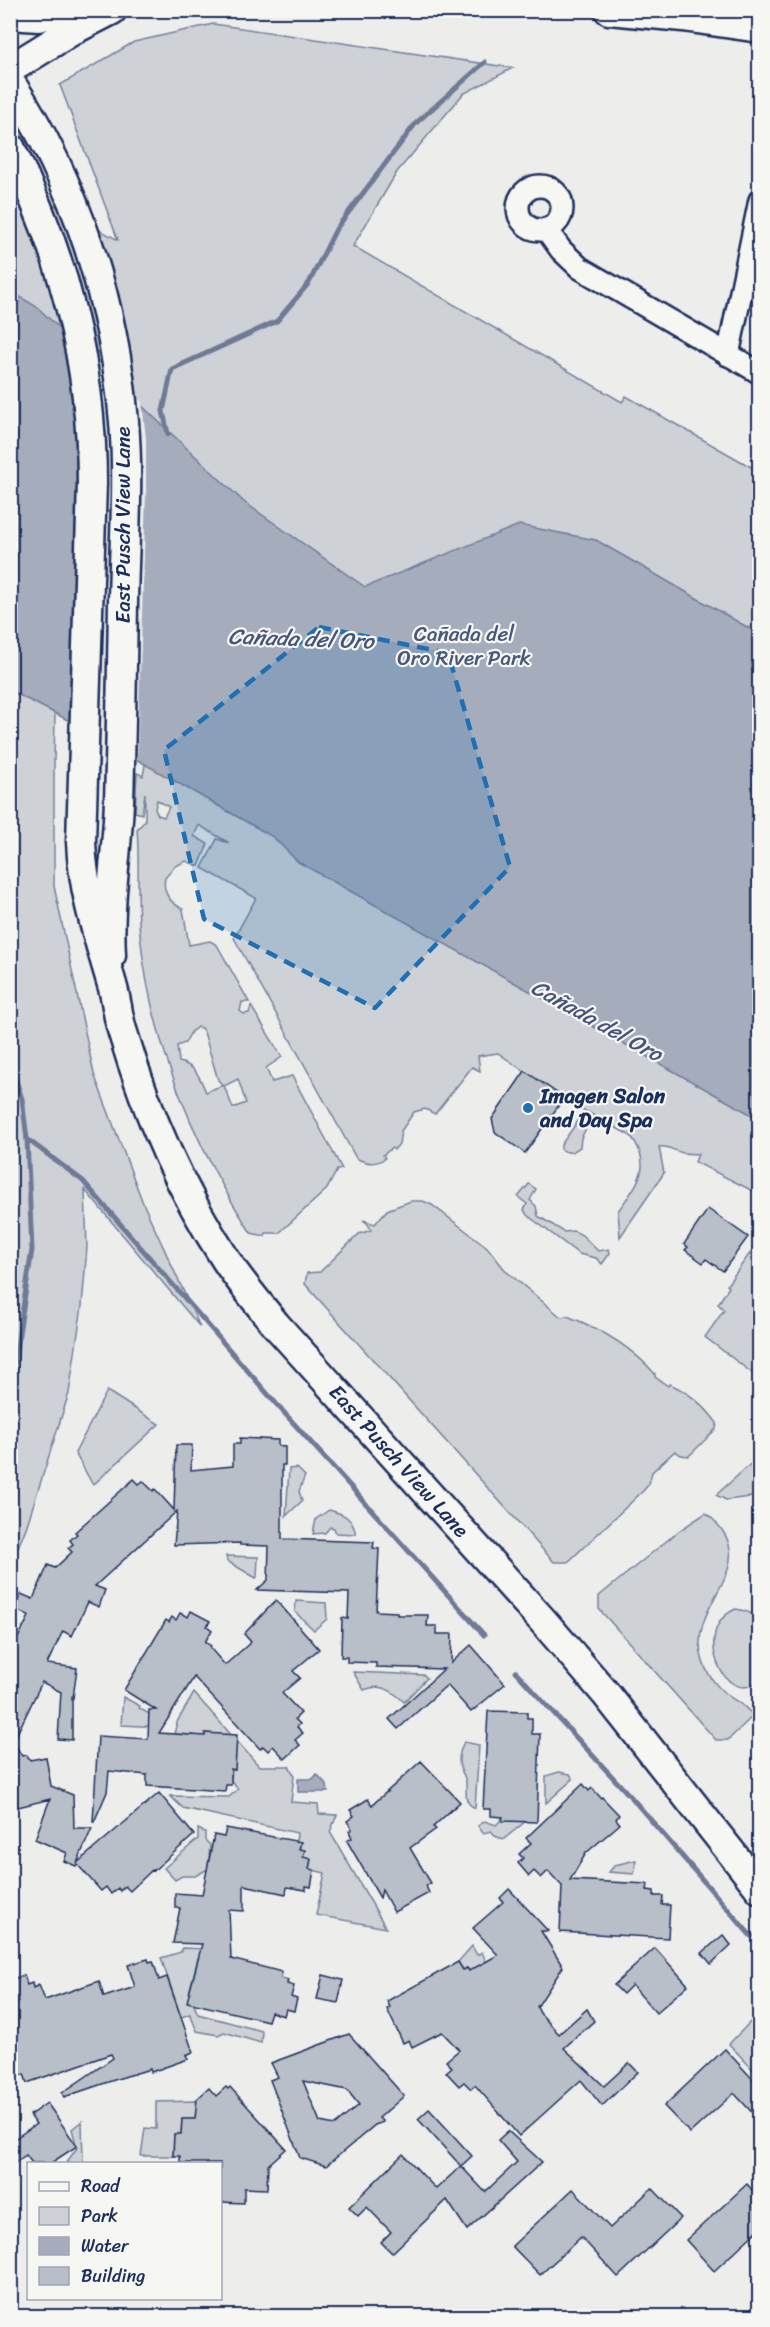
<svg xmlns="http://www.w3.org/2000/svg" width="770" height="2327" viewBox="0 0 770 2327" font-family="Sriracha,sans-serif">
<style>
.green{fill:#ced2d7;stroke:#74809a;stroke-width:1.5;fill-rule:evenodd}
.water{fill:#a5acbc;stroke:#6e7a96;stroke-width:1.5}
.pier{fill:#edeeec}
.lines{fill:none;stroke-linecap:round;stroke-linejoin:round}
.stream{stroke:#6e7a96;stroke-width:5}
.building{fill:#b9bfc8;stroke:#1b2f5e;stroke-width:1.5;fill-rule:evenodd}
.street-casing{stroke:#1b2f5e;stroke-width:26}
.secondary-casing{stroke:#1b2f5e;stroke-width:33}
.street{stroke:#f6f6f2;stroke-width:21}
.secondary{stroke:#f6f6f2;stroke-width:28}
.marked{fill:#1f6fb2;fill-opacity:0.2;stroke:#1f6fb2;stroke-width:4.5;stroke-dasharray:12 8;stroke-linejoin:round}
.poi-dot{fill:#1f6fb2;stroke:#f6f6f2;stroke-width:2}
.labels{text-anchor:middle;stroke-width:4.5;stroke-linejoin:round;paint-order:stroke}
.street-label{font-size:21px;fill:#1b2f5e;stroke:#f6f6f2}
.park-label{font-size:21px;fill:#48587c;stroke:#f6f6f2}
.poi-label{font-size:21px;font-weight:bold;fill:#1b2f5e;stroke:#f6f6f2;text-anchor:start}
.water-label{font-size:22px;font-style:italic;fill:#44547a;stroke:#f6f6f2}
</style>
<rect width="100%" height="100%" fill="#edeeec"/>
<filter id="ink" filterUnits="userSpaceOnUse"><feTurbulence type="fractalNoise" baseFrequency=".0167" numOctaves="2"/><feDisplacementMap in="SourceGraphic" scale="12" xChannelSelector="R" yChannelSelector="G"/><feConvolveMatrix kernelMatrix="1 2 1 2 8 2 1 2 1" color-interpolation-filters="sRGB"/></filter>
<g filter="url(#ink)">
<!-- green -->
<g class="green">
<path d="M213,24l300,44 -50,26 -66,78 -44,74 269,156 4,-6 134,76 -1,722 -64,-32 3,-8c-5,-1 -10,0 -15,-1 -10,-2 -14,-8 -24,-6l5,26 -44,64 -2,-26c19,-27 36,-44 13,-75l-62,-34 -71,-49 -20,3 2,15 -8,-4 -37,47 -10,-5 -11,3 -13,19 -2,13 -5,6 -2,-2 -9,7 2,3c-9,7 -20,5 -29,0l-122,-220 22,-40 -54,-30 15,-29 12,4 -30,-18 -5,11 14,8 -9,22 -13,-5 -11,5 -10,12c-3,14 5,25 18,31l6,36 21,-4 7,4 32,57h-7l-2,9 4,3 5,-1 2,-7 31,51 -16,11 6,14 20,-6 50,93 -5,1 -10,19 -48,44h-13l-1,3 -14,-3c-58,-90 -100,-192 -111,-299 -4,-35 0,-70 -3,-105l8,-8v-28l-3,21 -7,-2 2,-39 6,3 6,-34 -91,-156 -4,175v125l40,188 49,129 57,124 -115,-137 2,57 -5,59 -13,87 -43,135 -15,36 -1,-1383 108,59 -58,-155 74,-43zM157,800l12,7 -5,10 -6,-2 -3,-6zM197,1027l4,1 3,4 14,48 5,5 -17,7c-7,-16 -10,-26 -27,-30l-2,-16 8,-3 6,-11zM238,1079l8,24 -13,5 -9,-22z"/>
<path d="M582,1115h5l3,6 -9,17 -1,9c-7,5 -11,8 -19,2v-4z"/>
<polygon points="529,1184 536,1189 530,1200 536,1206 538,1216 564,1232 574,1231 582,1235 598,1251 609,1249 610,1253 602,1264 596,1258 579,1254 527,1215 524,1210 527,1204 518,1197"/>
<path d="M411,1201h12l9,4 55,42 19,24 55,46 6,-1c34,13 64,30 88,58v3l13,9 2,-2c20,9 34,21 47,39l-1,6 -27,27 -8,-1 -6,-4 -23,21 -3,12 -6,7 -75,71h-14l-249,-278 2,-11 13,-1 39,-38 12,-4 -3,-6 -5,-4 12,4 12,-14z"/>
<polygon points="759,1241 760,1375 756,1376 705,1337 724,1310 718,1304 729,1287 727,1285"/>
<polygon points="107,1391 159,1424 93,1485 75,1453"/>
<polygon points="754,1461 759,1461 759,1496 726,1500 716,1495"/>
<polygon points="297,1468 305,1476 299,1491 302,1501 286,1516 289,1469"/>
<path d="M329,1510c16,4 23,8 27,24l-20,-1 -2,-5 -4,-1 -5,6 -12,1 3,-15z"/>
<path d="M706,1513c64,53 -20,87 -4,145 3,13 13,27 23,35 10,9 20,11 28,23l-25,24h-12l-117,-131v-13l81,-66z"/>
<polygon points="226,1556 258,1557 257,1577 256,1578 227,1561"/>
<polygon points="296,1601 326,1603 327,1619 314,1630 295,1612"/>
<path d="M736,1609c11,2 22,5 23,17v54c-33,31 -70,-52 -23,-71z"/>
<path d="M353,1672l71,3 3,3 -23,24c-12,-12 -23,-19 -40,-12z"/>
<polygon points="194,1693 259,1766 289,1766 294,1775 291,1802 318,1804 319,1814 337,1815 330,1832 386,1928 316,1915 325,1873 309,1869 303,1857 305,1851 299,1849 301,1842 296,1841 297,1833 183,1808 170,1796 229,1797 238,1789 231,1781 232,1769 234,1770 228,1735 205,1733 204,1745 194,1735 174,1734 177,1722"/>
<polygon points="123,1697 140,1706 139,1708 149,1714 160,1727 121,1725"/>
<path d="M464,1742l15,3 -4,63c-12,-6 -8,-14 -9,-25 0,-5 -3,-9 -5,-13 -4,-9 -1,-20 3,-28z"/>
<polygon points="559,1772 570,1774 573,1779 546,1803 546,1776"/>
<polygon points="502,1819 526,1821 504,1839 497,1837 491,1831 483,1833 478,1826 485,1821 496,1825"/>
<polygon points="198,1829 205,1832 205,1840 210,1845 208,1869 195,1876 182,1876 175,1880 164,1868 198,1839"/>
<polygon points="636,1860 634,1874 609,1872 615,1865"/>
<polygon points="472,1946 477,1955 482,1952 490,1971 469,1971 467,1968 463,1970 458,1962"/>
<polygon points="182,1948 208,1949 198,1958 189,1994 198,2014 262,2031 261,2043 224,2032 218,2035 197,2031 190,2014 181,2017 161,1958 181,1952"/>
<polygon points="757,2015 760,2018 759,2076 729,2044"/>
<polygon points="197,2101 195,2119 182,2119 181,2134 174,2134 173,2156 141,2156 145,2128 156,2129 156,2102"/>
<polygon points="82,2121 83,2163 66,2163 77,2148 72,2129"/>
</g>
<!-- water -->
<g class="water">
<polygon points="10,291 37,307 244,502 365,587 519,525 596,540 759,634 759,1119 298,862 273,837 62,717 11,691"/>
<polygon points="317,1774 327,1785 328,1792 298,1792 298,1779 313,1779"/>
</g>
<!-- pier -->
<polygon class="pier" points="60,324 142,402 146,439 146,494 137,763 70,725 78,479 72,391"/>
<g class="lines">
<!-- stream -->
<g class="stream">
<polyline points="168,434 163,411 172,369 277,321 309,283 336,229 416,123 485,62"/>
<polyline points="10,1062 22,1099 27,1139 32,1250 10,1391"/>
<polyline points="27,1139 83,1181 279,1407 484,1635"/>
<polyline points="516,1672 630,1796 751,1936"/>
</g>
</g>
<!-- building -->
<g class="building">
<polygon points="525,1071 564,1098 525,1153 495,1132 492,1119"/>
<polygon points="708,1209 748,1237 723,1271 706,1259 703,1263 685,1250 688,1247 684,1244"/>
<polygon points="240,1438 278,1440 278,1446 285,1447 285,1465 282,1465 282,1539 374,1542 373,1548 379,1549 376,1611 397,1612 397,1615 428,1615 427,1626 437,1626 437,1634 452,1634 451,1663 471,1645 505,1684 471,1712 447,1685 398,1729 389,1719 444,1669 376,1667 376,1663 347,1662 347,1657 341,1657 342,1618 348,1619 349,1593 257,1590 268,1580 269,1546 240,1545 240,1543 174,1545 177,1511 95,1586 105,1590 99,1607 88,1602 72,1636 63,1631 47,1664 77,1668 73,1698 72,1697 72,1740 58,1739 61,1692 42,1682 13,1742 22,1756 27,1755 30,1760 46,1757 51,1786 73,1795 74,1828 92,1828 77,1863 159,1793 194,1835 153,1871 152,1870 130,1891 125,1886 120,1891 118,1888 111,1894 106,1887 101,1891 77,1864 76,1866 64,1861 67,1853 35,1839 50,1799 10,1809 10,1640 16,1642 29,1616 14,1609 21,1594 33,1599 48,1565 55,1568 72,1552 68,1548 73,1544 70,1540 77,1534 75,1532 134,1479 139,1484 143,1481 153,1491 155,1489 174,1510 176,1445 192,1445 191,1470 233,1466 233,1444 240,1444"/>
<polygon points="276,1600 319,1649 293,1671 300,1678 282,1693 301,1713 295,1719 300,1724 297,1727 303,1733 295,1740 300,1745 285,1759 273,1746 268,1751 263,1746 260,1749 194,1677 159,1733 205,1736 205,1733 237,1735 235,1770 231,1769 231,1785 226,1785 225,1791 147,1786 147,1775 109,1771 107,1792 94,1822 93,1822 98,1736 148,1739 149,1710 156,1710 124,1690 166,1620 169,1622 172,1617 176,1620 180,1613 188,1617 191,1611 210,1621 207,1626 212,1630 205,1642 211,1646 210,1648 225,1665 251,1642 244,1634"/>
<polygon points="488,1711 527,1712 527,1718 532,1718 532,1734 540,1734 537,1822 502,1821 503,1817 491,1816 491,1809 483,1809"/>
<polygon points="421,1761 460,1802 433,1827 436,1829 410,1848 431,1883 426,1886 429,1893 394,1912 382,1890 380,1898 347,1841 352,1838 349,1831 352,1829 347,1821 354,1816 350,1810 368,1799 372,1805"/>
<polygon points="583,1784 589,1791 592,1788 601,1798 602,1797 619,1815 616,1819 620,1824 586,1853 570,1880 648,1884 647,1890 654,1891 654,1896 663,1896 662,1905 670,1905 668,1938 560,1932 562,1886 548,1871 541,1878 534,1871 529,1876 518,1863 523,1858 519,1854 531,1843 526,1838"/>
<polygon points="226,1828 301,1842 299,1849 305,1850 303,1857 311,1859 309,1869 314,1870 311,1887 306,1886 306,1890 287,1887 286,1894 244,1885 244,1911 229,1910 231,1959 282,1972 281,1978 288,1980 287,1984 294,1986 291,1997 297,1999 294,2011 286,2009 284,2016 271,2012 268,2021 187,2002 202,1944 173,1943 180,1908 175,1908 175,1893 202,1895 214,1835 224,1837"/>
<polygon points="509,1889 548,1931 541,1931 563,1967 537,2007 540,2013 559,2034 587,2009 594,2021 564,2048 604,2086 629,2063 638,2072 602,2106 581,2080 519,2136 475,2085 471,2089 464,2082 459,2086 446,2072 452,2067 446,2061 459,2050 442,2032 412,2047 409,2040 403,2043 387,2009 390,2007 387,2001 458,1962 463,1970 467,1968 469,1971 498,1955 473,1928 503,1902 500,1898"/>
<polygon points="723,1935 731,1945 711,1964 702,1953"/>
<polygon points="655,1948 688,1985 656,2013 632,1985 623,1994 614,1985"/>
<polygon points="148,1959 149,1962 153,1961 159,1980 167,1977 193,2052 186,2055 188,2059 151,2072 150,2069 117,2079 64,2097 62,2093 113,2058 111,2054 27,2083 24,2074 16,2077 10,2062 10,1980 24,1975 27,1985 32,1983 33,1988 39,1985 45,2000 99,1981 104,1997 135,1987 128,1965"/>
<polygon points="323,1975 343,1980 338,2003 317,1999"/>
<path d="M349,2034l55,62 -25,22 4,4 -8,3 -49,41 -26,-8 -30,-78 8,-3 -7,-14zM303,2081l44,9 12,15 -24,20 -15,-3z"/>
<polygon points="725,2049 759,2086 759,2120 734,2093 690,2133 664,2106"/>
<polygon points="226,2087 228,2089 230,2087 286,2149 268,2165 267,2189 244,2188 244,2203 220,2202 220,2163 180,2163 180,2156 173,2156 174,2134 181,2134 182,2119 195,2119 197,2099 209,2088 216,2096"/>
<polygon points="47,2103 77,2146 51,2163 32,2163 26,2155 10,2166 10,2147 14,2144 13,2140 36,2124 30,2115"/>
<polygon points="429,2109 472,2156 461,2166 418,2119"/>
<polygon points="508,2131 542,2162 467,2230 447,2200 392,2253 381,2242 391,2232 367,2207 358,2216 349,2207 403,2154 436,2189 461,2166 485,2192 517,2162 498,2140"/>
<polygon points="747,2184 759,2198 759,2229 714,2271 686,2240"/>
<polygon points="652,2188 681,2218 618,2277 581,2237 540,2275 512,2246 573,2189 610,2228"/>
</g>
<g class="lines">
<defs>
<g id="street">
<circle cx="540" cy="208" r="22"/>
<polyline points="546,229 561,250 580,268 760,373"/>
<polyline points="728,355 760,200"/>
</g>
<g id="secondary">
<polyline points="609,10 683,17 760,28"/>
<polyline points="10,15 39,17 68,10"/>
<polyline points="10,69 73,30 112,10"/>
<path d="M10,82c66,101 104,219 114,340 5,59 0,121 -1,180 -1,67 -2,133 -4,200 -2,51 -11,102 -8,153"/>
<path d="M10,147c54,108 82,216 82,336l-11,359c2,52 18,97 32,146 4,15 5,30 10,45 24,81 57,156 103,227 15,23 33,44 50,65l268,297 62,72 154,195"/>
</g>
</defs>
<!-- street casing -->
<use href="#street" class="street-casing"/>
<!-- secondary casing -->
<use href="#secondary" class="secondary-casing"/>
<!-- street -->
<use href="#street" class="street"/>
<!-- secondary -->
<use href="#secondary" class="secondary"/>
</g>
</g>
<!-- marked area -->
<path class="marked" d="M319,627l129,26 62,214 -135,141 -171,-89 -40,-169z"/>
<!-- markers -->
<circle class="poi-dot" cx="528" cy="1108" r="6"/>
<g class="labels">
<!-- street labels -->
<g class="street-label">
<text transform="translate(123 525) rotate(-90)" y="7">East Pusch View Lane</text>
<text transform="translate(399 1461) rotate(48)" y="7">East Pusch View Lane</text>
</g>
<!-- park labels -->
<g class="park-label">
<text x="464" y="641">Cañada del<tspan x="464" dy="24">Oro River Park</tspan></text>
</g>
<!-- poi labels -->
<g class="poi-label">
<text x="540" y="1103">Imagen Salon<tspan x="540" dy="24">and Day Spa</tspan></text>
</g>
<!-- water labels -->
<g class="water-label">
<text transform="translate(301 638) rotate(2)" y="8">Cañada del Oro</text>
<text transform="translate(597 1020) rotate(29)" y="8">Cañada del Oro</text>
</g>
</g>
<!-- margin -->
<rect width="770" height="2327" fill="none" stroke="#f6f6f2" stroke-width="36"/>
<rect x="18" y="18" width="734" height="2291" fill="none" stroke="#1b2f5e" stroke-width="2" filter="url(#ink)"/>
<!-- legend -->
<rect x="27" y="2162" width="195" height="138" fill="#f6f6f2" stroke="#9ea6b7" stroke-width="1.5"/>
<rect x="39" y="2182" width="30" height="9" fill="#f6f6f2" stroke="#9ea6b7" stroke-width="1.5"/>
<text x="81" y="2192" font-size="18" fill="#1b2f5e">Road</text>
<rect x="39" y="2207" width="30" height="18" fill="#ced2d7" stroke="#9ea6b7" stroke-width="1.5"/>
<text x="81" y="2222" font-size="18" fill="#1b2f5e">Park</text>
<rect x="39" y="2237" width="30" height="18" fill="#a5acbc" stroke="#9ea6b7" stroke-width="1.5"/>
<text x="81" y="2252" font-size="18" fill="#1b2f5e">Water</text>
<rect x="39" y="2267" width="30" height="18" fill="#b9bfc8" stroke="#9ea6b7" stroke-width="1.5"/>
<text x="81" y="2282" font-size="18" fill="#1b2f5e">Building</text>
</svg>
